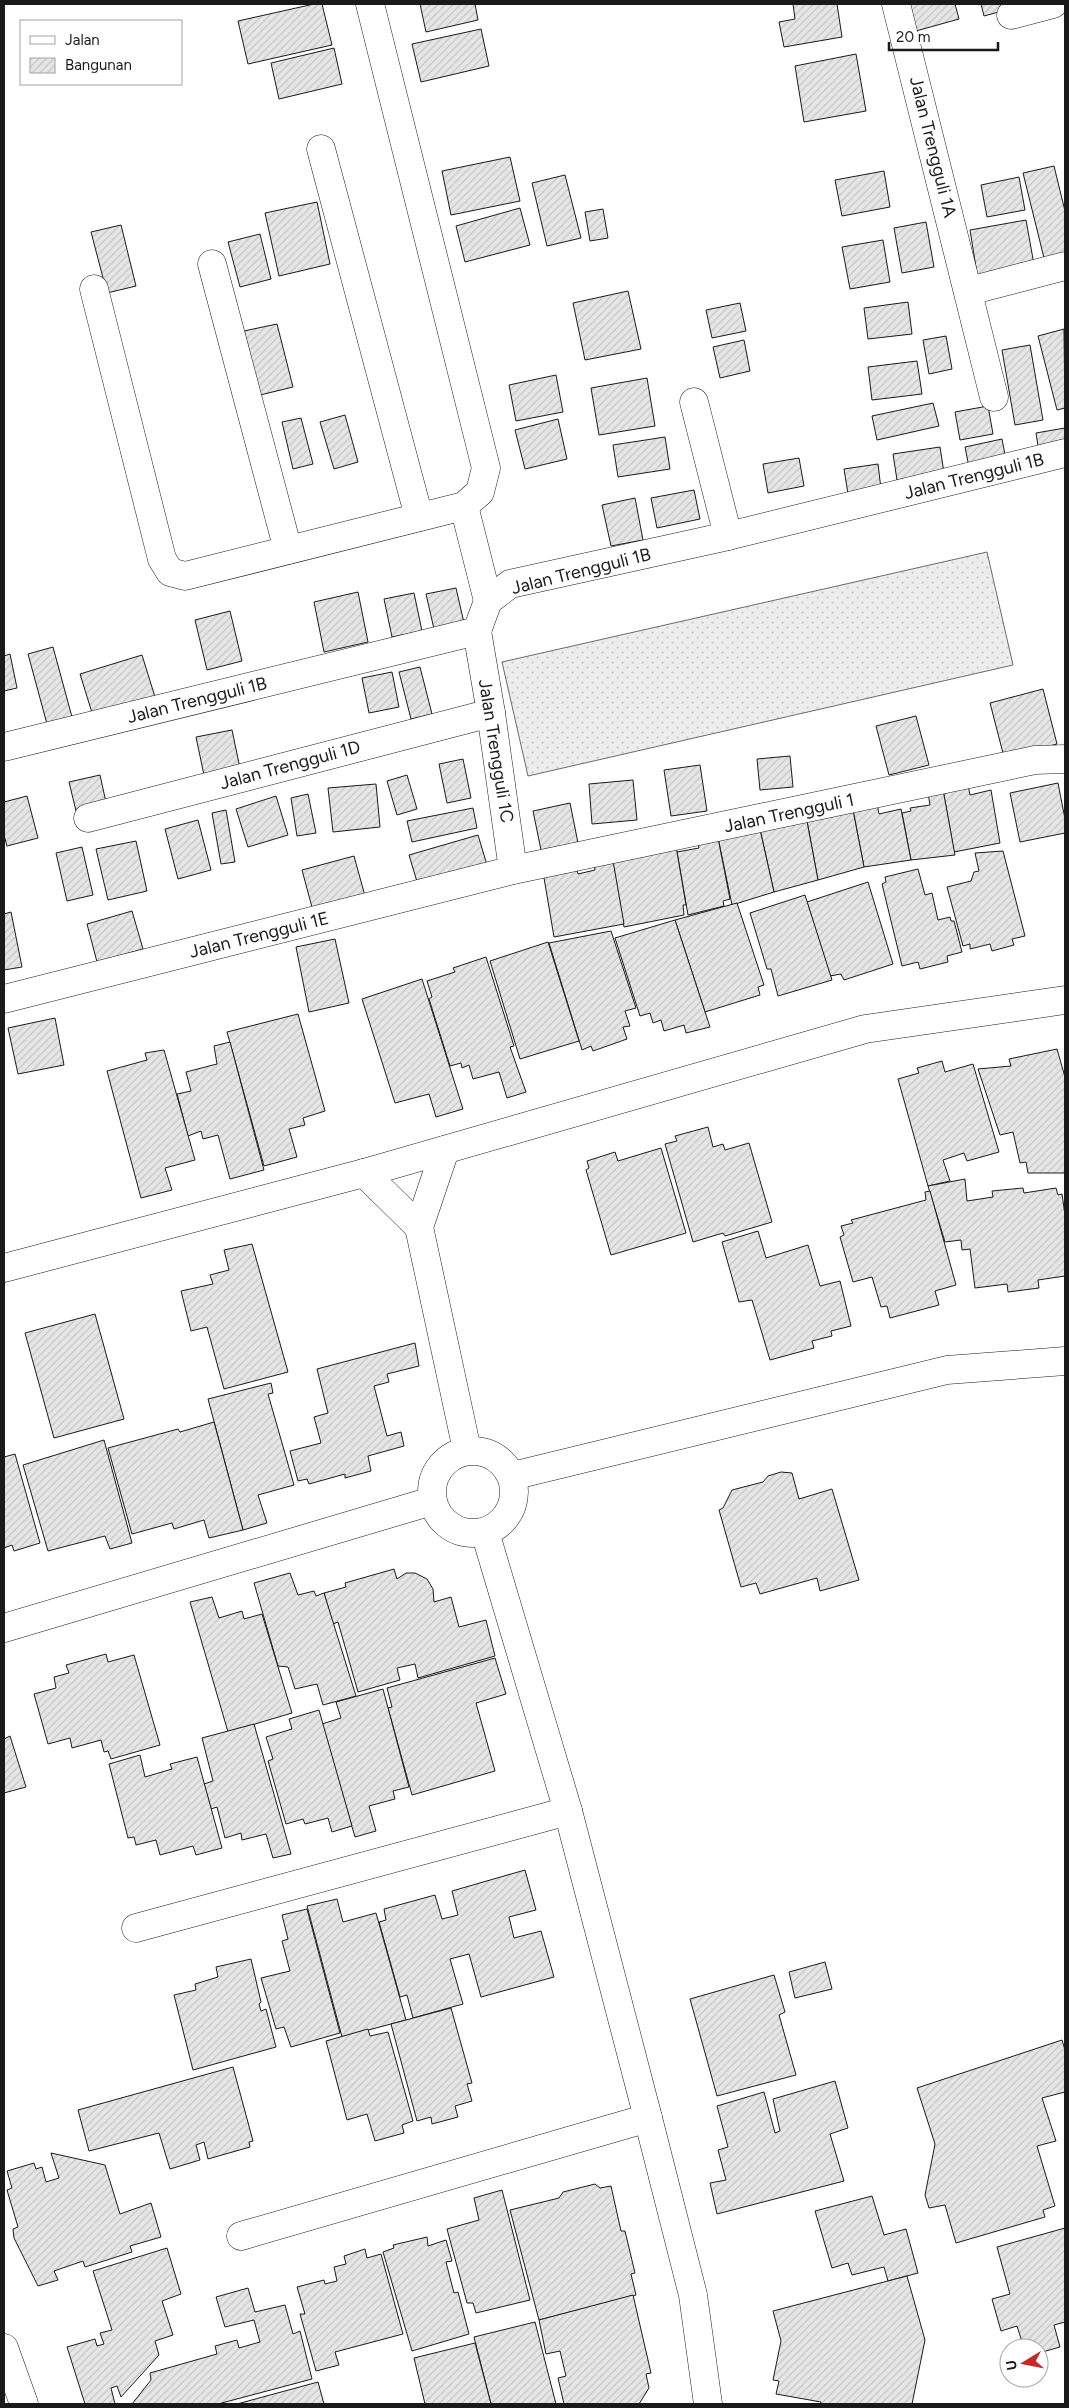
<svg xmlns="http://www.w3.org/2000/svg" width="1069" height="2408" viewBox="0 0 1069 2408" font-family="Figtree,sans-serif">
<style>
.grass{fill:url(#grass-dots);stroke:#6a6a6a}
.building{fill:url(#building-hatch);stroke:#1a1a1a}
.lines{fill:none;stroke-linecap:round;stroke-linejoin:round}
.minor-casing{stroke:#1a1a1a;stroke-width:29}
.minor{stroke:#fff;stroke-width:28}
.labels{text-anchor:middle;stroke-width:4;stroke-linejoin:round;paint-order:stroke}
.street-label{font-size:18px;fill:#1a1a1a;stroke:#fff}
</style>
<defs>
<pattern id="grass-dots" width="8" height="8" patternUnits="userSpaceOnUse" patternTransform="scale(1.25)"><rect width="8" height="8" fill="#ededed"/><path d="M2 2h.1M6 6h.1" fill="none" stroke="#cbcbcb" stroke-width="1.8" stroke-linecap="round"/></pattern>
<pattern id="building-hatch" width="6" height="6" patternUnits="userSpaceOnUse" patternTransform="scale(1.25)"><rect width="6" height="6" fill="#e6e6e6"/><path d="M-1 1l2-2M0 6l6-6M5 7l2-2" fill="none" stroke="#c5c5c5"/></pattern>
</defs>
<rect width="100%" height="100%" fill="#fff"/>
<!-- grass -->
<polygon class="grass" points="987,552 1013,665 528,776 502,662"/>
<!-- building -->
<g class="building">
<polygon points="314,4 322,4 332,45 248,64 238,21"/>
<polygon points="420,4 475,4 478,20 426,32"/>
<polygon points="793,4 837,4 842,37 784,47 779,22 795,19"/>
<polygon points="909,4 955,4 959,19 916,31"/>
<polygon points="981,4 1028,4 984,16"/>
<polygon points="481,29 489,66 421,82 412,44"/>
<polygon points="334,48 342,84 279,99 271,63"/>
<polygon points="856,54 866,111 804,122 795,66"/>
<polygon points="510,157 520,201 451,215 442,171"/>
<polygon points="1054,166 1065,211 1065,258 1045,262 1023,173"/>
<polygon points="884,171 890,207 842,216 835,180"/>
<polygon points="565,175 581,238 547,246 532,183"/>
<polygon points="1019,177 1025,210 987,217 981,185"/>
<polygon points="317,202 330,264 279,276 265,213"/>
<polygon points="520,208 530,245 465,262 456,226"/>
<polygon points="603,209 608,238 590,241 585,212"/>
<polygon points="1026,220 1035,270 978,280 970,230"/>
<polygon points="926,222 934,267 902,273 894,228"/>
<polygon points="121,225 136,286 107,293 91,232"/>
<polygon points="260,234 271,279 240,287 228,242"/>
<polygon points="883,240 890,282 850,289 842,247"/>
<polygon points="628,291 641,349 585,360 573,303"/>
<polygon points="908,302 912,334 868,339 864,308"/>
<polygon points="740,303 746,331 712,338 706,310"/>
<polygon points="277,324 293,387 260,395 244,331"/>
<polygon points="1064,329 1065,408 1057,410 1038,336"/>
<polygon points="946,336 952,369 929,374 923,340"/>
<polygon points="744,340 750,371 720,378 713,347"/>
<polygon points="1030,345 1043,420 1015,425 1002,350"/>
<polygon points="917,361 922,394 872,400 868,367"/>
<polygon points="556,375 563,412 516,421 509,385"/>
<polygon points="647,378 655,426 599,435 591,388"/>
<polygon points="933,403 939,426 877,440 872,416"/>
<polygon points="988,406 993,434 960,440 955,412"/>
<polygon points="345,415 358,462 334,469 320,422"/>
<polygon points="301,418 313,464 293,469 282,422"/>
<polygon points="558,419 567,459 525,469 515,430"/>
<polygon points="1065,428 1065,448 1039,452 1036,433"/>
<polygon points="665,437 670,469 618,477 613,445"/>
<polygon points="1002,439 1007,465 970,472 965,447"/>
<polygon points="940,447 944,473 897,480 893,454"/>
<polygon points="799,458 804,486 768,493 763,464"/>
<polygon points="878,464 881,489 848,494 844,469"/>
<polygon points="694,490 700,519 657,528 651,498"/>
<polygon points="635,498 643,540 611,546 602,505"/>
<polygon points="456,588 464,623 434,629 426,594"/>
<polygon points="358,592 368,642 324,652 314,602"/>
<polygon points="414,593 422,631 392,637 384,599"/>
<polygon points="230,611 242,661 207,670 195,620"/>
<polygon points="53,647 72,717 47,724 28,654"/>
<polygon points="10,654 17,688 4,691 4,656"/>
<polygon points="142,655 155,697 93,716 80,674"/>
<polygon points="420,667 432,714 411,719 399,672"/>
<polygon points="392,672 399,707 369,713 362,678"/>
<polygon points="1043,689 1057,744 1004,757 990,703"/>
<polygon points="916,716 929,765 889,775 876,726"/>
<polygon points="232,730 241,773 205,780 196,737"/>
<polygon points="790,756 793,787 760,790 757,759"/>
<polygon points="463,759 471,798 447,803 439,764"/>
<polygon points="700,765 707,811 671,816 664,770"/>
<polygon points="100,775 107,807 77,815 69,782"/>
<polygon points="407,775 417,809 397,815 387,781"/>
<polygon points="633,780 637,820 592,824 589,784"/>
<polygon points="967,780 970,795 991,790 1000,843 954,852 942,784"/>
<polygon points="1058,783 1065,819 1065,833 1020,842 1010,793"/>
<polygon points="376,784 380,827 333,832 328,788"/>
<polygon points="942,784 955,855 911,860 902,813 911,811 910,808 930,805 927,787"/>
<polygon points="308,794 316,833 297,836 291,798"/>
<polygon points="27,796 38,838 7,846 4,835 4,802"/>
<polygon points="276,796 288,835 248,847 236,809"/>
<polygon points="876,798 879,814 901,809 911,860 864,867 852,805"/>
<polygon points="570,803 578,843 541,850 533,811"/>
<polygon points="852,805 864,867 818,880 806,816"/>
<polygon points="473,808 477,828 412,842 407,821"/>
<polygon points="226,810 235,862 221,864 212,813"/>
<polygon points="806,816 818,880 774,892 759,825"/>
<polygon points="198,820 211,870 178,879 165,829"/>
<polygon points="759,825 774,892 732,905 717,833"/>
<polygon points="717,833 730,899 723,901 724,906 688,915 677,852 699,848 697,839"/>
<polygon points="478,835 487,865 418,885 409,855"/>
<polygon points="136,841 147,891 108,900 96,849"/>
<polygon points="676,846 686,905 683,905 684,915 624,927 612,858"/>
<polygon points="82,847 93,895 67,901 56,853"/>
<polygon points="1003,851 1025,936 1012,939 1014,945 992,951 990,944 970,949 970,944 963,946 947,887 971,881 974,872 979,871 975,853"/>
<polygon points="612,855 624,924 554,937 543,872 576,865 578,874 595,870 593,858"/>
<polygon points="354,856 365,896 313,911 302,870"/>
<polygon points="918,869 925,895 932,893 938,920 950,917 951,921 954,921 962,952 947,956 948,962 920,969 918,962 902,966 882,884 886,882 885,877"/>
<polygon points="868,882 893,964 844,980 841,974 830,976 807,902"/>
<polygon points="805,895 832,980 778,996 771,969 767,969 750,913"/>
<polygon points="737,903 764,985 758,987 760,995 705,1012 675,920"/>
<polygon points="132,911 143,949 97,962 87,924"/>
<polygon points="11,912 22,967 4,970 4,914"/>
<polygon points="675,920 710,1027 686,1033 684,1025 664,1031 661,1020 653,1023 650,1013 640,1016 615,938"/>
<polygon points="611,931 636,1008 625,1011 630,1026 623,1027 627,1039 593,1051 591,1046 582,1050 549,943"/>
<polygon points="335,939 349,1003 309,1012 296,947"/>
<polygon points="548,942 579,1041 520,1059 490,961"/>
<polygon points="486,957 514,1046 510,1047 526,1092 507,1098 499,1072 473,1079 469,1065 462,1068 461,1063 450,1066 429,999 432,997 427,981 455,972 453,968"/>
<polygon points="422,979 463,1109 436,1117 429,1094 395,1103 362,999"/>
<polygon points="298,1014 325,1111 303,1118 305,1125 289,1129 297,1157 264,1166 227,1032"/>
<polygon points="55,1018 64,1065 18,1074 8,1028"/>
<polygon points="230,1042 264,1170 230,1179 218,1135 203,1139 201,1131 188,1136 177,1094 191,1091 186,1072 217,1064 214,1046"/>
<polygon points="1057,1049 1065,1077 1065,1173 1028,1173 1026,1162 1020,1163 1013,1132 1000,1135 978,1069 1011,1066 1009,1059"/>
<polygon points="164,1050 195,1160 165,1168 172,1190 141,1198 107,1071 147,1060 145,1053"/>
<polygon points="942,1061 945,1072 973,1064 999,1152 967,1161 964,1153 943,1160 950,1181 928,1186 898,1079 919,1073 917,1068"/>
<polygon points="708,1127 713,1147 723,1144 725,1150 749,1143 772,1222 725,1236 723,1233 693,1242 665,1144 677,1141 675,1136"/>
<polygon points="661,1148 686,1233 611,1255 586,1170 589,1168 587,1161 615,1152 618,1161"/>
<polygon points="965,1179 967,1201 993,1197 992,1191 1023,1188 1024,1193 1056,1188 1058,1195 1062,1194 1065,1215 1065,1276 1038,1280 1039,1288 1008,1292 1007,1284 975,1288 970,1249 962,1250 961,1240 945,1242 928,1186"/>
<polygon points="930,1191 956,1285 935,1291 939,1305 890,1318 887,1306 881,1307 872,1277 853,1282 840,1237 844,1235 841,1226 853,1223 851,1220 926,1200 925,1192"/>
<polygon points="758,1231 766,1258 808,1245 820,1286 840,1281 851,1326 831,1331 832,1336 812,1341 814,1348 770,1360 752,1300 739,1302 722,1242"/>
<polygon points="252,1244 288,1372 224,1389 207,1327 191,1331 181,1291 213,1284 210,1275 229,1270 224,1250"/>
<polygon points="95,1314 124,1419 54,1438 25,1333"/>
<polygon points="415,1343 419,1366 387,1374 389,1382 374,1386 387,1436 401,1432 404,1446 368,1456 371,1471 345,1478 345,1474 309,1484 307,1479 298,1481 290,1451 321,1443 314,1417 328,1413 317,1369"/>
<polygon points="271,1383 273,1393 268,1394 294,1485 258,1495 267,1523 243,1530 208,1399"/>
<polygon points="214,1422 243,1530 209,1538 204,1520 174,1529 172,1523 132,1534 108,1448 178,1429 180,1432"/>
<polygon points="104,1440 132,1543 110,1549 105,1536 48,1551 23,1465"/>
<polygon points="15,1454 40,1543 14,1551 12,1545 4,1548 4,1457"/>
<polygon points="781,1472 792,1473 799,1499 832,1489 859,1580 820,1591 817,1578 760,1594 756,1583 741,1587 719,1510 723,1508 732,1490 763,1482 768,1476"/>
<polygon points="394,1569 397,1579 406,1573 415,1573 427,1579 433,1589 434,1602 451,1597 459,1627 486,1620 495,1656 418,1678 415,1664 397,1668 400,1680 358,1692 338,1622 333,1624 324,1593 346,1587 345,1583"/>
<polygon points="290,1573 298,1595 314,1591 316,1596 324,1593 356,1696 323,1705 317,1684 295,1689 288,1667 278,1666 254,1583"/>
<polygon points="212,1597 219,1618 242,1611 244,1619 262,1614 292,1713 228,1732 190,1602"/>
<polygon points="106,1654 108,1662 134,1655 160,1745 111,1759 108,1751 104,1752 101,1740 72,1748 70,1738 48,1744 34,1694 56,1688 54,1677 69,1673 66,1665"/>
<polygon points="495,1658 506,1694 476,1703 495,1771 412,1795 388,1708 392,1707 387,1688"/>
<polygon points="383,1689 409,1787 393,1791 395,1799 369,1806 376,1831 355,1837 322,1724 341,1718 336,1702"/>
<polygon points="319,1710 352,1826 332,1832 328,1818 305,1824 303,1819 286,1824 268,1761 273,1759 266,1737 292,1729 289,1719"/>
<polygon points="254,1724 291,1854 273,1858 266,1834 242,1840 241,1833 225,1838 217,1807 211,1809 204,1784 213,1781 202,1738"/>
<polygon points="10,1736 26,1787 4,1793 4,1739"/>
<polygon points="140,1755 145,1777 172,1769 170,1764 197,1757 222,1848 196,1855 193,1846 160,1855 156,1840 136,1845 134,1837 128,1838 109,1764"/>
<polygon points="525,1870 536,1910 509,1917 514,1938 541,1931 554,1977 481,1997 469,1954 450,1959 463,2004 413,2018 407,1995 400,1997 379,1922 386,1920 384,1909 435,1895 442,1919 458,1915 452,1891"/>
<polygon points="337,1899 343,1922 376,1913 406,2020 342,2037 307,1906"/>
<polygon points="307,1909 340,2033 291,2047 284,2027 276,2029 261,1978 290,1971 282,1941 288,1939 282,1915"/>
<polygon points="251,1959 261,2002 259,2004 261,2011 266,2009 276,2047 193,2070 174,1995 196,1990 195,1984 218,1977 216,1967"/>
<polygon points="825,1962 832,1989 795,1998 789,1972"/>
<polygon points="774,1975 785,2012 779,2015 796,2075 717,2096 690,1999"/>
<polygon points="451,2008 472,2083 467,2084 472,2101 455,2106 458,2117 432,2124 431,2117 417,2121 391,2024"/>
<polygon points="368,2029 370,2036 388,2032 413,2121 402,2125 404,2133 375,2141 367,2114 347,2120 326,2041"/>
<polygon points="1062,2040 1065,2050 1065,2092 1042,2098 1056,2141 1037,2146 1055,2206 1043,2210 1045,2217 956,2243 945,2205 929,2208 925,2195 935,2144 917,2088"/>
<polygon points="233,2067 253,2141 249,2142 250,2147 208,2159 204,2142 196,2145 200,2160 170,2169 159,2133 89,2151 78,2110"/>
<polygon points="835,2081 848,2128 830,2134 844,2181 717,2214 710,2183 726,2180 718,2150 728,2147 717,2106 764,2092 775,2133 780,2131 773,2099"/>
<polygon points="51,2153 105,2165 120,2214 151,2203 161,2237 130,2246 132,2252 85,2267 83,2261 54,2271 58,2280 38,2286 14,2238 13,2229 18,2227 7,2190 12,2188 7,2171 34,2163 36,2169 42,2167 46,2182 59,2178"/>
<polygon points="595,2184 600,2188 611,2186 621,2231 625,2231 635,2273 631,2274 636,2295 539,2320 510,2210 559,2198 563,2192"/>
<polygon points="502,2190 530,2300 476,2313 473,2303 467,2303 447,2229 479,2220 474,2198"/>
<polygon points="872,2196 884,2235 906,2229 918,2273 888,2281 884,2267 852,2275 848,2263 832,2268 815,2211"/>
<polygon points="1065,2228 1065,2322 1054,2325 1060,2347 1039,2353 1039,2348 1024,2348 1017,2326 1001,2331 992,2299 1010,2294 997,2247"/>
<polygon points="427,2237 428,2246 446,2240 452,2261 446,2262 454,2293 458,2292 469,2334 412,2351 383,2252 394,2248 393,2245"/>
<polygon points="167,2248 181,2294 162,2301 173,2335 155,2341 159,2355 121,2397 117,2386 111,2388 115,2404 85,2404 67,2347 95,2339 97,2346 104,2344 100,2333 112,2330 93,2271"/>
<polygon points="365,2249 367,2258 381,2254 403,2334 335,2352 339,2365 316,2371 300,2314 305,2314 297,2287 324,2280 325,2284 337,2281 334,2267 346,2264 344,2256"/>
<polygon points="907,2276 925,2340 912,2404 821,2404 821,2402 776,2394 779,2381 773,2380 781,2341 773,2311"/>
<polygon points="248,2288 255,2312 285,2305 293,2334 300,2331 312,2379 218,2404 132,2404 151,2380 150,2373 217,2354 215,2346 237,2340 239,2348 260,2342 254,2320 225,2327 216,2297"/>
<polygon points="633,2295 651,2373 646,2374 649,2388 639,2404 564,2404 558,2378 566,2376 560,2351 546,2354 539,2320"/>
<polygon points="535,2322 556,2404 491,2404 474,2337"/>
<polygon points="475,2343 491,2404 425,2404 414,2358"/>
<polygon points="318,2382 324,2404 237,2404"/>
</g>
<g class="lines">
<defs>
<g id="minor">
<polyline points="896,4 994,397"/>
<polyline points="1011,15 1053,4"/>
<polyline points="321,149 419,517"/>
<polyline points="212,264 288,550"/>
<polyline points="94,289 162,559 170,572 185,576 464,506 480,492 486,468 370,4"/>
<polyline points="969,291 1065,266"/>
<polyline points="694,402 728,536"/>
<polyline points="464,506 488,601"/>
<polyline points="477,631 491,713 513,870"/>
<polyline points="4,747 477,631 488,601 510,584 728,536 1065,453"/>
<polyline points="88,818 491,713"/>
<polyline points="4,999 513,870 1035,760 1065,759"/>
<polyline points="445,1150 419,1227 467,1450"/>
<polyline points="364,1173 419,1227"/>
<polyline points="4,1268 364,1173 865,1029 1065,1000"/>
<circle cx="473" cy="1492" r="41"/>
<polyline points="512,1476 947,1370 1065,1361"/>
<polyline points="485,1532 568,1811 648,2118 693,2295 708,2404"/>
<polyline points="4,1628 432,1501"/>
<polyline points="136,1928 568,1811"/>
<polyline points="241,2236 648,2118"/>
<polyline points="4,2348 24,2404"/>
</g>
</defs>
<!-- minor casing -->
<use href="#minor" class="minor-casing"/>
<!-- minor -->
<use href="#minor" class="minor"/>
</g>
<g class="labels">
<!-- street labels -->
<g class="street-label">
<text transform="translate(933 147) rotate(76)" y="6">Jalan Trengguli 1A</text>
<text transform="translate(974 476) rotate(-14)" y="6">Jalan Trengguli 1B</text>
<text transform="translate(581 571) rotate(-14)" y="6">Jalan Trengguli 1B</text>
<text transform="translate(197 700) rotate(-14)" y="6">Jalan Trengguli 1B</text>
<text transform="translate(496 751) rotate(81)" y="6">Jalan Trengguli 1C</text>
<text transform="translate(290 765) rotate(-15)" y="6">Jalan Trengguli 1D</text>
<text transform="translate(789 813) rotate(-12)" y="6">Jalan Trengguli 1</text>
<text transform="translate(259 935) rotate(-14)" y="6">Jalan Trengguli 1E</text>
</g>
</g>
<!-- border -->
<rect width="1069" height="2408" fill="none" stroke="#1a1a1a" stroke-width="10"/>
<!-- legend -->
<rect x="20" y="20" width="162" height="65" fill="#ffffff" stroke="#a3a3a3"/>
<rect x="30" y="36" width="25" height="8" fill="#ffffff" stroke="#a3a3a3"/>
<text x="65" y="45" font-size="15" fill="#1a1a1a">Jalan</text>
<rect x="30" y="58" width="25" height="15" fill="url(#building-hatch)" stroke="#a3a3a3"/>
<text x="65" y="70" font-size="15" fill="#1a1a1a">Bangunan</text>
<!-- north arrow -->
<g transform="translate(1024 2363) rotate(260)"><circle r="24" fill="#ffffff" stroke="#a3a3a3"/>
<path d="M0-4L9 19L0 12L-9 19Z" fill="#c62828"/>
<text y="-8" font-size="14" font-weight="bold" text-anchor="middle" fill="#1a1a1a">U</text>
</g>
<!-- scale -->
<path d="M889 42v8h109v-8" fill="none" stroke="#1a1a1a" stroke-width="2.5"/>
<text x="896" y="42" font-size="15" fill="#1a1a1a" stroke="#ffffff" stroke-width="4" paint-order="stroke">20 m</text>
</svg>
